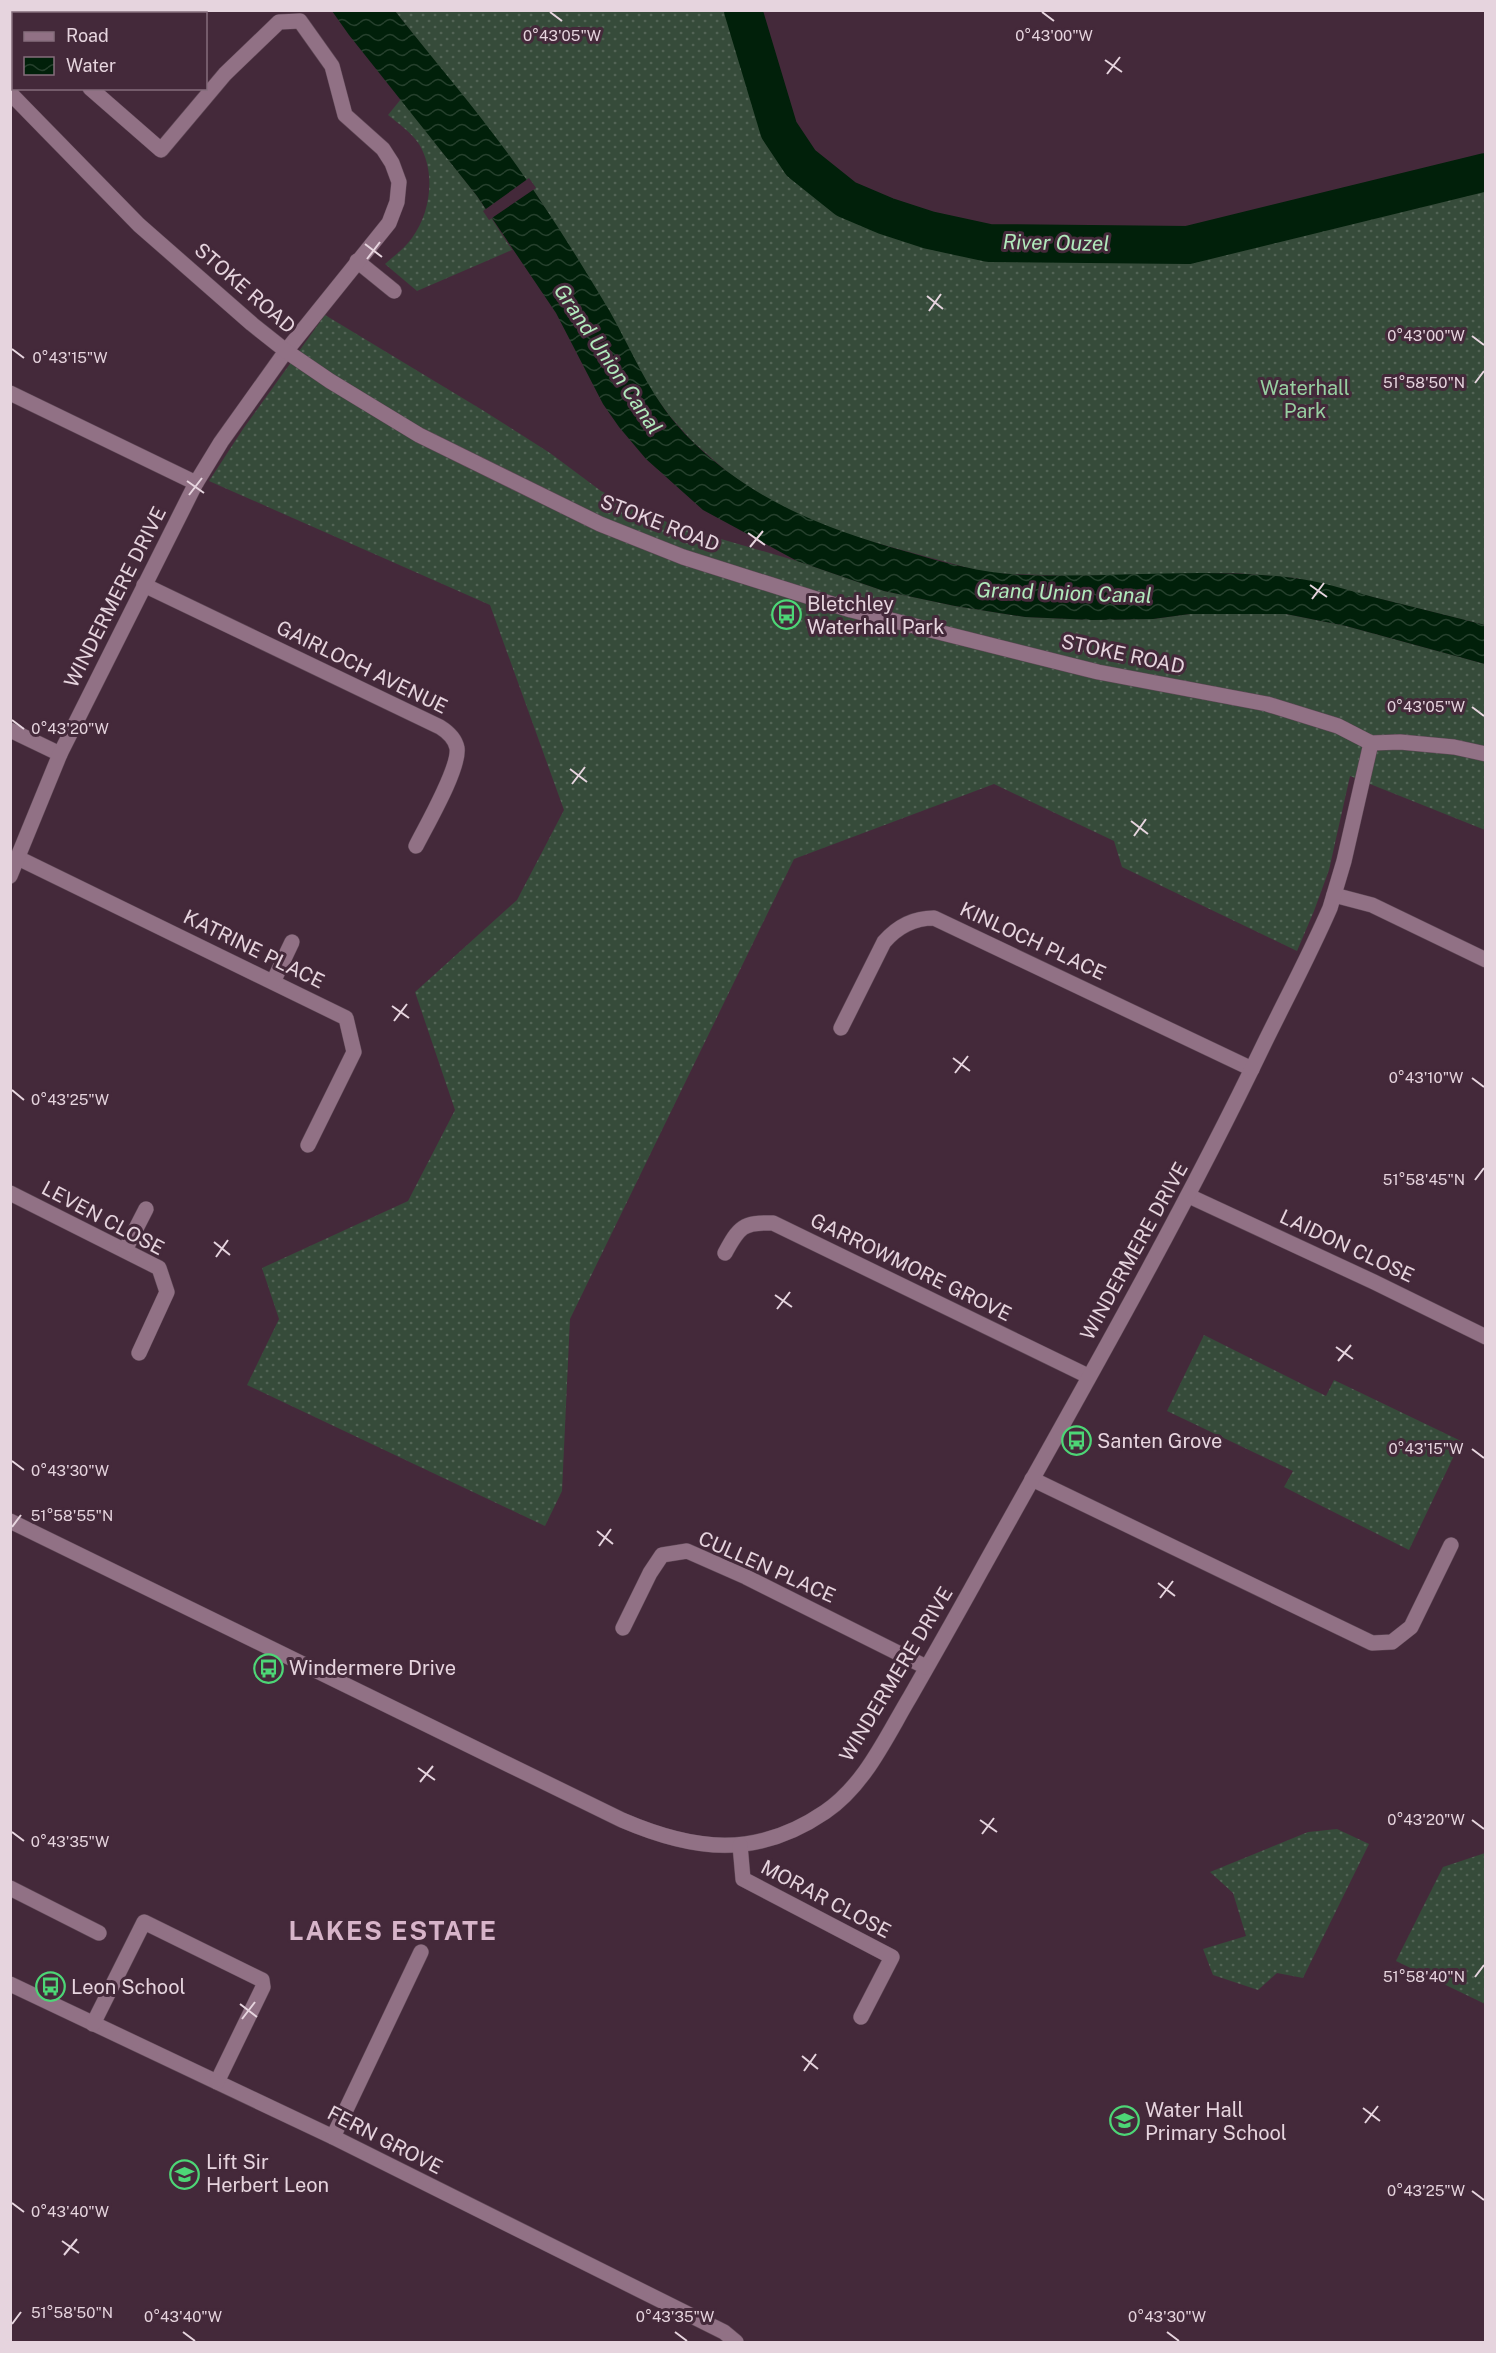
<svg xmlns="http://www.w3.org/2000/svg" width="1496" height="2353" viewBox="0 0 1496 2353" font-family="'Public Sans',sans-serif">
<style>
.grass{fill:url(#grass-dots)}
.water{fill:url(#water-waves)}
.pier{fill:#44293a}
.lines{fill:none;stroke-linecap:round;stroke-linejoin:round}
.river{stroke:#01200a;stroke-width:38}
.minor-casing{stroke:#5f4856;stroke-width:16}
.tertiary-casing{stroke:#5f4856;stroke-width:16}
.minor{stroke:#917185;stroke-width:15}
.tertiary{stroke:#917185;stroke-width:15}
.ticks{fill:none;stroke:#e6d4de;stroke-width:2}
.labels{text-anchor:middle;stroke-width:6;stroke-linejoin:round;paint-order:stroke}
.street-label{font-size:20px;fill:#e6d4de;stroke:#44293a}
.park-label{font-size:20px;fill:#97cfa1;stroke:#44293a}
.poi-label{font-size:20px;fill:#e6d4de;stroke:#44293a;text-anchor:start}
.water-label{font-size:21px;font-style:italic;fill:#b1eabc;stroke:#44293a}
.district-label{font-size:26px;font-weight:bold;letter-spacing:1.5px;fill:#d7b4c9;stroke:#44293a}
.ticks-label{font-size:15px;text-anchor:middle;fill:#e6d4de;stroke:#44293a;stroke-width:6;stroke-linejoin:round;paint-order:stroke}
</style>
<defs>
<pattern id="grass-dots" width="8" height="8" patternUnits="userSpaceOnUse" patternTransform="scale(1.5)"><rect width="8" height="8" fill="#364b3a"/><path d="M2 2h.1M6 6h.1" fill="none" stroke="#536456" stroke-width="1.8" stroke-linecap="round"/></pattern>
<pattern id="water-waves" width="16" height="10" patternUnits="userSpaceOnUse" patternTransform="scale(1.5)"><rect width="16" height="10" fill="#01200a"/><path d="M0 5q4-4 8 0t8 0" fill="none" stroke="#26402d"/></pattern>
</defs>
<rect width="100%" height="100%" fill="#44293a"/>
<!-- grass -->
<g class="grass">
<polygon points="395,11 743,11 779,130 801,163 846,199 886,216 929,230 989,243 1188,245 1485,173 1485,625 1296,578 1234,573 1068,576 987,573 858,538 809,520 770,501 731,475 692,441 669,415 650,389 609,311 538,197 501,146"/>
<path d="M401,99l76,97 35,54 -95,41 -32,-27c9,-8 20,-16 27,-26 19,-26 24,-66 7,-94 -8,-12 -20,-20 -31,-29z"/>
<polygon points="325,315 484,411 550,453 601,491 673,525 797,561 884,591 955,606 1025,617 1092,620 1153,619 1190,614 1286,614 1346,626 1485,664 1485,830 1350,776 1329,870 1314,911 1297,951 1122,867 1114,841 994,784 794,859 570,1319 562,1491 545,1526 247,1385 279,1319 262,1268 408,1201 455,1110 415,992 517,900 564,810 490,605 209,481 243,429"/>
<polygon points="1204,1335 1326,1396 1334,1380 1461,1441 1409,1550 1284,1487 1293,1471 1167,1411"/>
<polygon points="1337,1829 1369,1844 1303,1978 1277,1973 1258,1990 1213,1975 1203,1949 1246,1936 1233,1893 1210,1872 1308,1832"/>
<polygon points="1485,1853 1486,1853 1485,2004 1396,1961 1443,1867"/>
</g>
<!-- water -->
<path class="water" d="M332,11h63c49,62 102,122 145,189 24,36 47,73 69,110 27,48 42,91 83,131 62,61 134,88 216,111 40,12 78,22 120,23 88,3 177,-8 266,3 26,3 53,12 79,19 38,9 75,19 112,28v39l-139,-38 -60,-12h-96l-37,5 -61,1 -67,-3 -70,-11 -71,-15 -87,-30 -94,-51 -57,-51 -27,-32 -16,-23 -47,-91 -79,-117 -128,-161z"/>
<!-- pier -->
<polygon class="pier" points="529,178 536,188 489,220 483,211"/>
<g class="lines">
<!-- river -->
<polyline class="river" points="743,10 779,130 801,163 846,199 886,216 929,230 989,243 1188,245 1486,172"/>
<defs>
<g id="minor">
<polyline points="10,12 14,16"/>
<polyline points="357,261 394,291"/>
<polyline points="10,393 196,483"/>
<path d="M144,585l296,142c8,5 15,11 17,21 3,20 -31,78 -41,98"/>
<polyline points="10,730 60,754"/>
<polyline points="18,858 346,1018 354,1052 308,1145"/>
<polyline points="10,876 60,754 196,483 221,442 286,351 389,223 397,202 399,182 392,163 383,149 345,115 332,66 300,21 279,22 225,74 161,150 90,88"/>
<polyline points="1334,895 1372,905 1486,960"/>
<polyline points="273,982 292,942"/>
<path d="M841,1028l43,-86c13,-15 30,-24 50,-24l318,151"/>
<polyline points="10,1193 159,1268 167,1292 139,1353"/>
<polyline points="1189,1196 1374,1282 1486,1337"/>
<polyline points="125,1250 146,1209"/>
<path d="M725,1253c14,-26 18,-31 48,-30l315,153"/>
<polyline points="1032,1479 1372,1643 1392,1642 1411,1627 1451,1545"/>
<path d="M10,1521l612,299c72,31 134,39 203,-8 40,-27 61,-75 85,-115 24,-42 48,-84 71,-126 97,-174 197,-348 283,-527 22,-45 46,-90 66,-136l14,-47 27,-118"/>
<polyline points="623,1628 650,1573 662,1555 687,1551 746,1577 926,1667"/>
<polyline points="740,1845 743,1879 892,1957 861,2017"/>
<polyline points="10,1888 99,1933"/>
<polyline points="10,1984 333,2137 724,2332 736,2342"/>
<polyline points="93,2024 144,1922 262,1980 263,1987 217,2082"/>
<polyline points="333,2137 421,1952"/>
</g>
<polyline id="tertiary" points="10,93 139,225 252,324 286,351 330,381 419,435 600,524 683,557 851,610 1098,672 1267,704 1338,726 1371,743 1400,742 1454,747 1486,754"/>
</defs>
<!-- minor casing -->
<use href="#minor" class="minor-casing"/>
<!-- tertiary casing -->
<use href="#tertiary" class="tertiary-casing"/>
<!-- minor -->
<use href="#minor" class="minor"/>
<!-- tertiary -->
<use href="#tertiary" class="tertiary"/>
</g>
<!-- ticks -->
<path class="ticks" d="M550,12l12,9M1042,12l12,9M1105,60l17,12M1107,74l13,-17M365,244l17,13M367,259l13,-17M927,296l16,13M929,311l12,-17M1472,336l12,9M12,349l12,9M1475,383l9,-12M187,481l17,12M189,495l13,-17M748,533l17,12M750,547l13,-16M1310,585l17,12M1312,599l12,-16M1472,707l12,9M12,720l12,9M570,769l17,13M572,784l13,-17M1131,821l17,13M1134,836l12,-17M392,1006l17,12M394,1021l13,-17M953,1058l17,13M955,1073l13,-17M1472,1078l12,9M12,1090l12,10M1475,1180l9,-12M214,1242l16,13M216,1257l12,-17M775,1295l17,12M777,1309l13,-17M1336,1347l17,12M1338,1361l13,-16M1472,1449l12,9M12,1461l12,9M12,1527l9,-12M597,1531l16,13M599,1546l12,-17M1158,1583l17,13M1160,1598l13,-17M418,1768l17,12M420,1782l13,-16M980,1820l17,12M1472,1820l12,9M12,1832l12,9M982,1834l12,-16M1475,1977l9,-12M240,2004l17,13M242,2019l13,-17M802,2056l16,13M804,2071l12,-17M1363,2108l17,13M1365,2123l13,-17M1472,2191l12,9M12,2203l12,9M62,2241l17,12M64,2255l13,-16M12,2324l9,-12M183,2332l12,9M675,2332l12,9M1167,2332l12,9"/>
<!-- icons -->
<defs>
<symbol id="bus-ring" viewBox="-11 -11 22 22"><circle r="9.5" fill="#44293a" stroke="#4dd676" stroke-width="1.5"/><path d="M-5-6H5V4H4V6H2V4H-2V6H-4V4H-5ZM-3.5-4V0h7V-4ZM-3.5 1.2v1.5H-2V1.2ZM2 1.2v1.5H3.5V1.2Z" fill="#4dd676"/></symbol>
<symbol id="school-ring" viewBox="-11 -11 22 22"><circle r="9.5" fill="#44293a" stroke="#4dd676" stroke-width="1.5"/><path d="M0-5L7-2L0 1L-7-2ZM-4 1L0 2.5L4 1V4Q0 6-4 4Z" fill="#4dd676"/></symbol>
</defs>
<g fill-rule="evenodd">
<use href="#bus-ring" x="770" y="598" width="33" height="33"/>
<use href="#bus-ring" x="1060" y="1424" width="33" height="33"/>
<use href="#bus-ring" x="252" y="1652" width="33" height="33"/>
<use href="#bus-ring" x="34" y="1970" width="33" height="33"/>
<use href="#school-ring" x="1108" y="2104" width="33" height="33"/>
<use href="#school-ring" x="168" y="2158" width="33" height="33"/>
</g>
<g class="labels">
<!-- street labels -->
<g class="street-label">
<text transform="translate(245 288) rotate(41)" y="7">STOKE ROAD</text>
<text transform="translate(660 523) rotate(21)" y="7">STOKE ROAD</text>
<text transform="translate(115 597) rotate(-63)" y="7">WINDERMERE DRIVE</text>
<text transform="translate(1123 654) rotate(12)" y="7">STOKE ROAD</text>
<text transform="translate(362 667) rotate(26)" y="7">GAIRLOCH AVENUE</text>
<text transform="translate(1033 941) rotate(25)" y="7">KINLOCH PLACE</text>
<text transform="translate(254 949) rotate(26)" y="7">KATRINE PLACE</text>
<text transform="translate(103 1218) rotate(28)" y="7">LEVEN CLOSE</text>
<text transform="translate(1347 1246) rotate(25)" y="7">LAIDON CLOSE</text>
<text transform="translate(1134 1251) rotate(-61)" y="7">WINDERMERE DRIVE</text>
<text transform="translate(911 1267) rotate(26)" y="7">GARROWMORE GROVE</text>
<text transform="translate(767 1567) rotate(24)" y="7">CULLEN PLACE</text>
<text transform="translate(896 1674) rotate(-59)" y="7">WINDERMERE DRIVE</text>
<text transform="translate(826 1899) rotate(28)" y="7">MORAR CLOSE</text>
<text transform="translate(385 2140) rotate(27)" y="7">FERN GROVE</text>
</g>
<!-- park labels -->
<g class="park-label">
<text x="1305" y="395">Waterhall<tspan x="1305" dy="23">Park</tspan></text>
</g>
<!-- poi labels -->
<g class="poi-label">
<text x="807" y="611">Bletchley<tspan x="807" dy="23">Waterhall Park</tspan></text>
<text x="1097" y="1448">Santen Grove</text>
<text x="289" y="1675">Windermere Drive</text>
<text x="71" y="1994">Leon School</text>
<text x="1145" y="2117">Water Hall<tspan x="1145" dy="23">Primary School</tspan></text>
<text x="206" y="2169">Lift Sir<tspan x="206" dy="23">Herbert Leon</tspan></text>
</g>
<!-- water labels -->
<g class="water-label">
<text transform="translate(1056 243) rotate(1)" y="7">River Ouzel</text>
<text transform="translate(608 359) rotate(56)" y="7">Grand Union Canal</text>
<text transform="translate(1064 593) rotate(2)" y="7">Grand Union Canal</text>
</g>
<!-- district labels -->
<g class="district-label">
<text x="393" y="1940">LAKES ESTATE</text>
</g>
</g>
<g class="ticks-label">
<text x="562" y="41">0°43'05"W</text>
<text x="1054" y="41">0°43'00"W</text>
<text x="1426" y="341">0°43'00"W</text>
<text x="70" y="363">0°43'15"W</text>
<text x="1424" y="388">51°58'50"N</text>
<text x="1426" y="712">0°43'05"W</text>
<text x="70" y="734">0°43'20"W</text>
<text x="1426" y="1083">0°43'10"W</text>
<text x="70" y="1105">0°43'25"W</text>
<text x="1424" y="1185">51°58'45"N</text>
<text x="1426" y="1454">0°43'15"W</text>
<text x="70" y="1476">0°43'30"W</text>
<text x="72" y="1521">51°58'55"N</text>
<text x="1426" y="1825">0°43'20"W</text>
<text x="70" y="1847">0°43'35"W</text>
<text x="1424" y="1982">51°58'40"N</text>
<text x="1426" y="2196">0°43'25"W</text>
<text x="70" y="2217">0°43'40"W</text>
<text x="72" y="2318">51°58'50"N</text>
<text x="183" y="2322">0°43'40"W</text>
<text x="675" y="2322">0°43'35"W</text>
<text x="1167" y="2322">0°43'30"W</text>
</g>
<!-- border -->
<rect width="1496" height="2353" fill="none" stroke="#e6d4de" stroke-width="24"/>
<!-- legend -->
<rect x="12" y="12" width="195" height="78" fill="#44293a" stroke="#856d7c" stroke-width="1.5"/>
<rect x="24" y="32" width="30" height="9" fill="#917185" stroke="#856d7c" stroke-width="1.5"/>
<text x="66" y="42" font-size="18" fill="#e6d4de">Road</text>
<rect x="24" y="57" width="30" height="18" fill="url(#water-waves)" stroke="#856d7c" stroke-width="1.5"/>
<text x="66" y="72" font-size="18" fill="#e6d4de">Water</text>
</svg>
